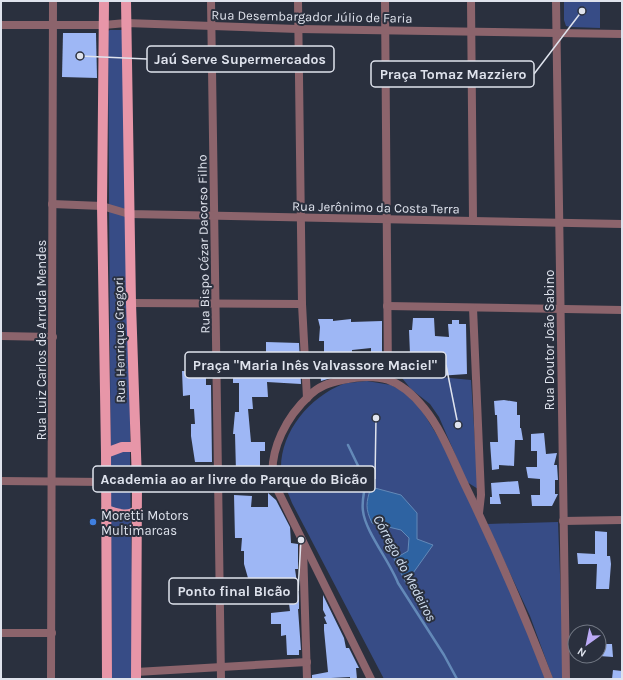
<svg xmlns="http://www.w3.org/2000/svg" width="623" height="680" viewBox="0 0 623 680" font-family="Karla,sans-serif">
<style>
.green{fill:#374c86}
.water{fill:#2e63a2;stroke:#6389b8}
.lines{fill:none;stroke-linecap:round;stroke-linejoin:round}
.stream{stroke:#6389b8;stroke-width:2.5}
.building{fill:#9eb7f5}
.minor{stroke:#8c646c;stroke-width:8}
.tertiary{stroke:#8c646c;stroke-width:8}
.primary{stroke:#e796a8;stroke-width:10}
.shop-dot{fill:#3f7fe0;stroke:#2a303e;stroke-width:1.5}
.labels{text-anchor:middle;stroke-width:4;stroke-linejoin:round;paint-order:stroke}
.street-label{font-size:13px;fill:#dfe3ed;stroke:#2a303e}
.poi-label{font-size:13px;fill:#dfe3ed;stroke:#2a303e;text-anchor:start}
.water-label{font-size:14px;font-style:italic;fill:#d2e0f2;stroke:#2a303e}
.leader{fill:none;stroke:#dfe3ed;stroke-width:1.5}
.callout-dot{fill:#dfe3ed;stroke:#2a303e;stroke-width:1.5}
.callout{fill:#2a303e;stroke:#dfe3ed;stroke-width:1.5}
.callout-label{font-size:14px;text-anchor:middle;font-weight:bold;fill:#dfe3ed}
</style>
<rect width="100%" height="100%" fill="#2a303e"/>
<!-- green -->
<g class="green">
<polygon points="564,1 600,1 600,28 570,27 566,26 564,20"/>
<polygon points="110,30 131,30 130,472 134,679 112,679 108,31"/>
<polygon points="398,373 471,380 478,489 467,482 439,417 430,404 411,389"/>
<path d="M367,381l24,4 13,7 17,17 22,36 72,155 30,79h-161l-92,-176c-4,-11 -11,-23 -11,-35 0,-37 29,-71 62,-84 8,-2 17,-2 24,-3z"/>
<polygon points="558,522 564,679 553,679 530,616 487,524"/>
</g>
<!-- water -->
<path class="water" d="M371,487l30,8 16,18v26l16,6 -27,38 -12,-24 14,-8 1,-13 -8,-8 -29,-7c-7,-15 -6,-20 -1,-36z"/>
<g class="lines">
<!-- stream -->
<path class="stream" d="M348,445l15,31 8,11 -7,5c-1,6 -2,13 -1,19 2,20 27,51 35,72l46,72 13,24"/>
</g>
<!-- building -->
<g class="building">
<polygon points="63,33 96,33 97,78 62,77"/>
<polygon points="413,318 434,318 435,336 449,337 448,324 452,324 452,320 459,320 459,324 466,324 467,374 438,376 419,373 419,376 404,375 403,354 410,354 409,330 412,330"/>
<polygon points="318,319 333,319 333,321 351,319 351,322 382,321 382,360 371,360 371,348 352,350 352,364 369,364 369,371 341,375 321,381 319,361 324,362 324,341 319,341 320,327"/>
<polygon points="266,342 299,343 301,384 267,382 268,397 252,397 253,409 248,409 251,442 265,442 265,451 260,451 260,473 239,475 239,472 236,472 235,434 233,434 235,412 239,412 239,383 233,383 233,370 238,370 235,358 266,358"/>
<polygon points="182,371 206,372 206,385 211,385 212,462 195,462 191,436 191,424 195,424 194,409 190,409 190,395 183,396"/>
<polygon points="504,400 517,402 517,415 520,415 520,428 521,428 523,440 515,440 514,466 499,465 499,469 492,470 490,442 498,442 497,415 495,415 494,401"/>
<polygon points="544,433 546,454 557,453 554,465 557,465 558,480 555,480 555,494 558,494 552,506 532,506 531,495 540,495 540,479 528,478 526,467 537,467 537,451 531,451 531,434"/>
<polygon points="518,481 520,494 499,494 501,504 490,504 490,497 492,497 491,483"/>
<polygon points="268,493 276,500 290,527 291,543 298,544 298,569 295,569 299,597 299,609 298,609 301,650 299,650 299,655 287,655 286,635 281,636 281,624 271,624 271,613 290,611 288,596 274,597 273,584 271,584 270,579 248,578 244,564 244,551 241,551 242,538 235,538 234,495 252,496 251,507 268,507"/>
<polygon points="595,531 607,532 607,556 610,556 611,564 609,589 596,589 597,564 578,564 577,553 595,554"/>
<polygon points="323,595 344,638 346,648 349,648 359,668 356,668 357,679 350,679 350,677 312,679 312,675 328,672 324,630 324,624 327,624 324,617 326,616 323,610"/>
<polygon points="599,644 612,644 613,657 599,656"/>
<polygon points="613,670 622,671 622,679 612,679"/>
</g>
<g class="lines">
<!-- minor -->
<g class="minor">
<polyline points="211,1 221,679"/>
<polyline points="298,1 302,304 307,398"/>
<polyline points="385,1 388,379"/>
<polyline points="471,1 473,220"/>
<polyline points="556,1 566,679"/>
<polyline points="52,204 102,206 129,214 622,224"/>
<polyline points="131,303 302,304"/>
<polyline points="387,306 622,310"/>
<polyline points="473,308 481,495 479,513"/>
<polyline points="1,336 53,337"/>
<polyline points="1,481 106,482"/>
<polyline points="137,483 219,483 273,481"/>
<polyline points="563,521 622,520"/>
<polyline points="303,547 307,679"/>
<polyline points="1,633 52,633"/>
<polyline points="136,672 307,662"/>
<polyline points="51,679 53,1"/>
<path d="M371,679l-98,-198c-4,-32 14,-65 37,-86 9,-9 19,-12 32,-15 37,-8 58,-2 82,28 18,22 29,52 41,77 31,64 59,128 84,194"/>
</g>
<!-- tertiary -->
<polyline class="tertiary" points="1,25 104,25 126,23 298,29 622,34"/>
<!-- primary -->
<g class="primary">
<polyline points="104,1 102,206 106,453 107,679"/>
<polyline points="126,1 131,303 137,483 136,679"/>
<polyline points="106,453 122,447 135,447"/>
<path d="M106,510c10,3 20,8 30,1"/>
</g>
</g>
<!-- markers -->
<circle class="shop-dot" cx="93" cy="522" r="4"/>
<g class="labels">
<!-- street labels -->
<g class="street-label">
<text transform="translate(312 16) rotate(1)" y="5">Rua Desembargador Júlio de Faria</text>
<text transform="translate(376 207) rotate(1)" y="5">Rua Jerônimo da Costa Terra</text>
<text transform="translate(203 244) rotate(-91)" y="5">Rua Bispo Cézar Dacorso Filho</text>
<text transform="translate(41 340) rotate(-90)" y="5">Rua Luiz Carlos de Arruda Mendes</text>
<text transform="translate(119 340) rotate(-91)" y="5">Rua Henrique Gregori</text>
<text transform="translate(549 340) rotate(-90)" y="5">Rua Doutor João Sabino</text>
</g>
<!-- poi labels -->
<g class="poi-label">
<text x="101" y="520">Moretti Motors<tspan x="101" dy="15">Multimarcas</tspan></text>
</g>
<!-- water labels -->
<g class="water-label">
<text transform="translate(405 568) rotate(62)" y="5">Córrego do Medeiros</text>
</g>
</g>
<!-- callouts -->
<path class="leader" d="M80 56L147 59M582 11L534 74M458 425L446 365M376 418L375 479M301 540L298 591"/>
<g class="callout-dot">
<circle cx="80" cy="56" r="4"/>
<circle cx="582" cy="11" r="4"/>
<circle cx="458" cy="425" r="4"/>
<circle cx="376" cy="418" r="4"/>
<circle cx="301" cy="540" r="4"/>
</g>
<g class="callout">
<rect x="147" y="46" width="187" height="26" rx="4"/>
<rect x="371" y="61" width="163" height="26" rx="4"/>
<rect x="185" y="352" width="261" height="26" rx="4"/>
<rect x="93" y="466" width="282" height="26" rx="4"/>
<rect x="169" y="578" width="129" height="26" rx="4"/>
</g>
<g class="callout-label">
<text x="240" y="64">Jaú Serve Supermercados</text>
<text x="453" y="79">Praça Tomaz Mazziero</text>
<text x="315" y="370">Praça "Maria Inês Valvassore Maciel"</text>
<text x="234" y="484">Academia ao ar livre do Parque do Bicão</text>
<text x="234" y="596">Ponto final BIcão</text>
</g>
<!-- border -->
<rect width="623" height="680" fill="none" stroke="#dfe3ed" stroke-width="4"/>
<!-- north arrow -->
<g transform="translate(587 644) rotate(213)"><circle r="19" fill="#2a303e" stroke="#727884"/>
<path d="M0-3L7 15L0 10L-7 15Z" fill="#bbaaf6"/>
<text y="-6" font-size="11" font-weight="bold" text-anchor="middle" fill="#dfe3ed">N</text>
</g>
</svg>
